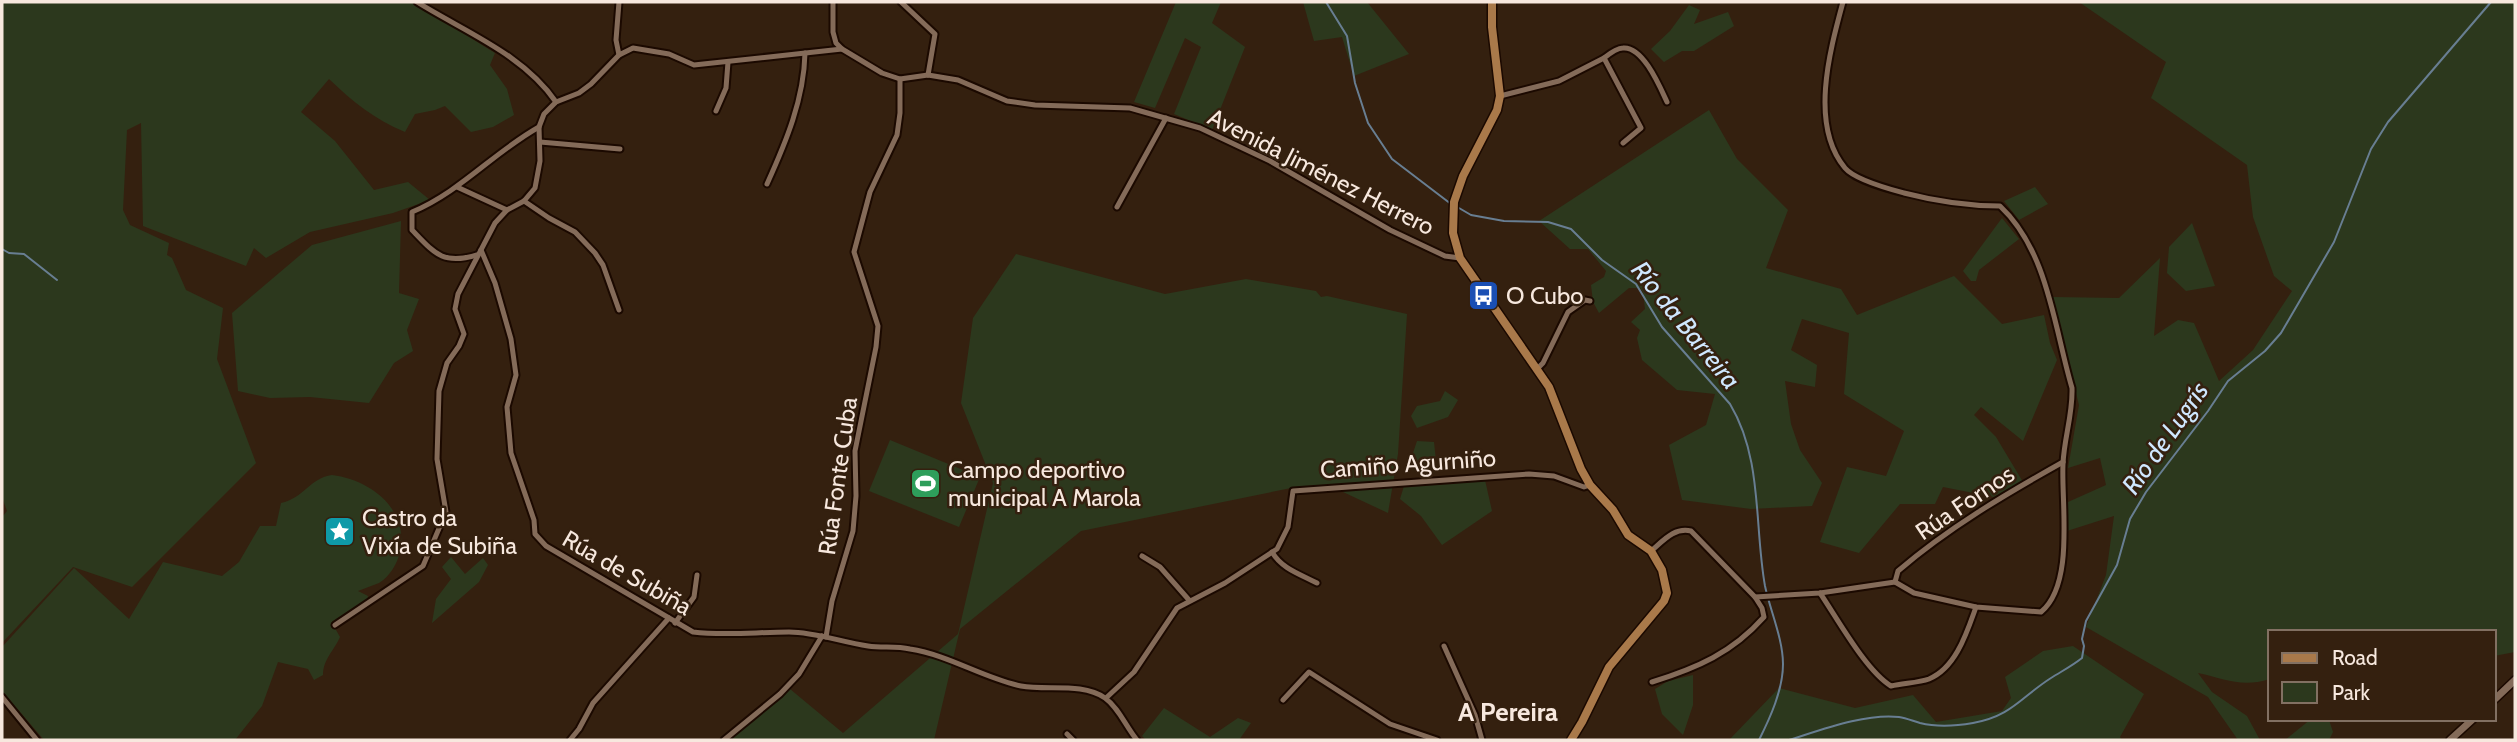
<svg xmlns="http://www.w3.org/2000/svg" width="2517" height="742" viewBox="0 0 2517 742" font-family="Cabin,sans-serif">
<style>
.green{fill:#2c381d}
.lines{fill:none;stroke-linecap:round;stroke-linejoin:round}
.stream{stroke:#687e92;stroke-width:2}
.minor-casing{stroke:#1b0900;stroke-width:9}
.tertiary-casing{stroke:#1b0900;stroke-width:10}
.secondary-casing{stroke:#1b0900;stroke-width:11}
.minor{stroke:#846b59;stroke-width:5}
.tertiary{stroke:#846b59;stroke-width:7}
.secondary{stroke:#a9794a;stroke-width:8}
.labels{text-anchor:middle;stroke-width:5;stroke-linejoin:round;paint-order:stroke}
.street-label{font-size:24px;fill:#f7e8de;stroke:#34200f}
.poi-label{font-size:24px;fill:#f7e8de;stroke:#34200f;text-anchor:start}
.water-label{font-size:26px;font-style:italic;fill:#cfe7fe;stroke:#34200f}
.neighbourhood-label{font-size:26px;font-weight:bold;fill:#f7e8de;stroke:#34200f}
</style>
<rect width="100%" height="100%" fill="#34200f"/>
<!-- green -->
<g class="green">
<path d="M2,2h411l82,51 -5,12 17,24 7,26 -21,12 -22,5 -26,-26 -10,4 -20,4 -10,18c-31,-13 -52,-30 -76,-53l-28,33 34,29 39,49 34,-8 22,18 -37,13 -83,19 -44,26 -12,-10 -8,18 -103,-40 -2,-103 -14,7 -4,80 7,15 39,18 -2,12 5,3 14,32 37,18 -6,51 39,104 -124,124 -59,-20 -71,76v-126l5,-6 -5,-14z"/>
<polygon points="1176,2 1221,2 1212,23 1245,47 1212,130 1174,114 1201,47 1185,38 1155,108 1134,102"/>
<polygon points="1303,2 1367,2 1409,54 1354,76 1342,37 1314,41"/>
<path d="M2079,2h436v650l-21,4v-24h-224v47c-29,9 -44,0 -72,-6l14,19 35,24 13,24h-22l-30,-43 -122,-70 20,-52 8,-59 -47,15 1,-29 38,-17 -6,-27 -32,10 11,-63 -27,-108 67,1 41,-40 -6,78 24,-16 16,3 25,58 34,-31 39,-59 -18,-15 -21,-59 -6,-52 -96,-67 15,-36z"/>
<polygon points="1689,5 1700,10 1694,24 1728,12 1734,26 1694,51 1682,51 1664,62 1651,49 1670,31"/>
<polygon points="1709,110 1737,159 1788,210 1766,268 1841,289 1857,315 1954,276 2002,324 2044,315 2050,343 2057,360 2023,441 1981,407 1974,415 1996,437 2023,482 1994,497 1943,487 1935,504 1900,504 1859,553 1820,542 1847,467 1886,476 1904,431 1844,394 1849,333 1802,319 1791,350 1817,365 1815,387 1785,381 1791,424 1800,450 1822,483 1812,506 1751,509 1682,500 1669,445 1706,425 1715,394 1677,390 1642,360 1637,338 1640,330 1631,322 1645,309 1643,292 1640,288 1629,288 1599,313 1593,302 1591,285 1604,277 1606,271 1588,249 1570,249 1539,221"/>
<polygon points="2035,187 2048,204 2019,220 2004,201"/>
<polygon points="2002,218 2019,239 1979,270 1976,281 1971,281 1963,271"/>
<polygon points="401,221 399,293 419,299 407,330 413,351 394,363 369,403 310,397 270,398 238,391 232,313 312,245"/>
<polygon points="2192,223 2215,286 2186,291 2167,273 2169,247"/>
<polygon points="1016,254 1165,294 1246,279 1316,291 1321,297 1327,296 1407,314 1398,454 1388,513 1343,492 1296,487 1081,531 960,629 934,740 729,740 790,689 843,733 958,634 993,483 961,403 973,318"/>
<polygon points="1445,391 1458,400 1448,417 1417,428 1411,416 1417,406 1440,401"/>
<polygon points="890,440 980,477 959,527 869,491"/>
<polygon points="1417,441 1434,442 1437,471 1429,476 1408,468"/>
<path d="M332,475c39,5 77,34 68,77 -3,12 -10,24 -21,31 -7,3 -14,5 -21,8l10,5 -1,5 -35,22 8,14c-6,14 -17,22 -17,38l-9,5 -6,-11 -30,-7 -16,44 -27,34h-191l-42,-49v-44l72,-79 55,51 34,-57 59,14 17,-14 21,-36h16l5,-23c23,-5 29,-25 51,-28z"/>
<polygon points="1485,480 1492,511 1442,545 1421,516 1400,499 1404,486"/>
<polygon points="451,557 465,574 483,558 488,565 479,582 432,623 436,599 451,579 442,567"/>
<polygon points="2073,646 2144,694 2120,737 2122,740 1729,740 1779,688 1855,708 1913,695 1936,722 2002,711 2011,698 2005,677 2043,651"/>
<polygon points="1693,675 1693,705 1683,735 1662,714 1655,689 1668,681"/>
<polygon points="1164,708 1210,737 1238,718 1251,723 1239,740 1146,740 1142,736"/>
<polygon points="2311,719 2329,720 2333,732 2329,740 2285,740"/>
</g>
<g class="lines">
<!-- stream -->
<g class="stream">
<polyline points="1326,2 1347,36 1355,83 1368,123 1392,159 1451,204"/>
<path d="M1459,208l12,7 33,6 44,1 23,7 31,31 34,24 26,43 68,77c33,55 24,121 35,182 5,24 18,53 18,78 0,26 -13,54 -24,76"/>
<polyline points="2,249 9,253 24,254 57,280"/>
<path d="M1789,740c32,-10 77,-27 110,-23 7,1 14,4 21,6 16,4 36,3 53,0 39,-7 48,-26 78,-45 11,-7 21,-12 31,-20l2,-12 -2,-7 4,-18 31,-56 13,-46 16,-27 62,-81 20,-30 37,-30 16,-18 53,-91 37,-93 17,-27 103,-120"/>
</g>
<defs>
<g id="minor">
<path d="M417,2c48,30 106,52 139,100"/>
<polyline points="619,2 616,40 619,55"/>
<polyline points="833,2 833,32 836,43 842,49 882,73 900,79 928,75 958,80 1007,101 1035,105 1130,108 1200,128 1270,161 1390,230 1445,256 1460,258"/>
<polyline points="901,2 935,34 928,75"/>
<path d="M1604,58c5,-4 13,-10 19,-10 20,-2 37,39 44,54"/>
<polyline points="1500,96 1559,81 1604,58 1641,128 1623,143"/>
<polyline points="716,111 726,88 728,62"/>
<polyline points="540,142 620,149"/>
<path d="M767,184c19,-42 37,-85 38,-131"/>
<polyline points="457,187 507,210"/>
<polyline points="524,201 549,218 575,232 595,253 603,265 619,310"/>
<polyline points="1117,207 1166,118"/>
<path d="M481,250l14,33 16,56 5,36 -9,32 4,46 23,67 1,14 11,12 147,86c32,4 63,0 96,0 26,0 52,10 79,14 14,2 28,0 42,3 39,6 73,29 111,37 26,5 61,-4 84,12 14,10 21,29 32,42"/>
<path d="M477,255c-34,10 -42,-1 -65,-25v-18c48,-20 82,-60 127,-85"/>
<polyline points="1537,369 1543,363 1568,312 1585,300 1590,301"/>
<path d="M1651,551c12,-10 23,-24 40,-20l64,66 7,11 2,9c-32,36 -67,51 -112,65"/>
<path d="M1272,552c10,17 28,22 45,31"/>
<polyline points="1142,556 1160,567 1189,600"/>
<path d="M1895,582l3,-11c50,-43 108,-77 165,-109"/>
<path d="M1820,593c17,25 46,78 71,93 12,-3 27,-3 38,-7 27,-11 38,-47 47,-72"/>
<path d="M1755,597l65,-4 75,-11 19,11 62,14 65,5c34,-28 20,-109 22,-148 1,-26 10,-50 9,-76 -18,-61 -24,-137 -72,-182 -32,0 -65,-5 -96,-13 -15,-4 -49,-13 -59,-25 -36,-43 -15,-118 -2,-166"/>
<polyline points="675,623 694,597 697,575"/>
<polyline points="335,625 423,566 446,512 437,459 439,391 447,363 459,346 464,334 455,309 458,294 495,223 507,210 524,201 535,188 540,161 539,127 544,114 556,102 579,93 591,84 619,55 633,48 669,54 694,65 842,49"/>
<polyline points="826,637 832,601 853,531 856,496 855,451 876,347 878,326 854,252 870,192 897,135 900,113 900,79"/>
<polyline points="1444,646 1475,715 1482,740"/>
<polyline points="2,697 37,740"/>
<polyline points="1106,698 1134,672 1177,608 1225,583 1277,549 1288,527 1293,491 1529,474 1554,476 1584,487 1590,485"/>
<polyline points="1283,700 1309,672 1390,724 1437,740"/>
<polyline points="1067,734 1073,740"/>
<polyline points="570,740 579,729 593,703 669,618"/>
<polyline points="724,740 780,694 799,674 822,636"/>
</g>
<g id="tertiary">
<polyline points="2494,700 2515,680"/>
<polyline points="2450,740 2473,719"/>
</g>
<polyline id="secondary" points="1492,2 1492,27 1500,96 1497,110 1463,176 1454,202 1453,233 1460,258 1549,387 1581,469 1590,485 1613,510 1628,535 1651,551 1662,570 1667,593 1664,601 1609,667 1582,722 1571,740"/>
</defs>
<!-- minor casing -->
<use href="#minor" class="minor-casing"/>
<!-- tertiary casing -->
<use href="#tertiary" class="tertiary-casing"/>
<!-- secondary casing -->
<use href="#secondary" class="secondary-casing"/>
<!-- minor -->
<use href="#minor" class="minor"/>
<!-- tertiary -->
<use href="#tertiary" class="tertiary"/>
<!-- secondary -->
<use href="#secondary" class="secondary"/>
</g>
<!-- icons -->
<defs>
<symbol id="bus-square" viewBox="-11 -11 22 22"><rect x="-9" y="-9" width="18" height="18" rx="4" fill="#1a4fb4" stroke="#34200f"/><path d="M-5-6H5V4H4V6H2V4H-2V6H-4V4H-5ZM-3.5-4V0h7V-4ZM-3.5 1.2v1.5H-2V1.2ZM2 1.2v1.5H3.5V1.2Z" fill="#fff"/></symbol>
<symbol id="stadium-square" viewBox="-11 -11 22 22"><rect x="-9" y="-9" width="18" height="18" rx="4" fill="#2e9e5b" stroke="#34200f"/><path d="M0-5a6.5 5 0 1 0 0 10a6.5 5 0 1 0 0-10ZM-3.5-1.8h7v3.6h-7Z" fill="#fff"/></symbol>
<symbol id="sight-square" viewBox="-11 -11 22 22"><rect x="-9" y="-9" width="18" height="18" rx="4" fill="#0f9aa8" stroke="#34200f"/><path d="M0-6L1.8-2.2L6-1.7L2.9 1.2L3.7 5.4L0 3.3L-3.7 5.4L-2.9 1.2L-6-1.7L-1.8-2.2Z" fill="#fff"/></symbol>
</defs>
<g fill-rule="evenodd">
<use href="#bus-square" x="1466" y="278" width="35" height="35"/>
<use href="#stadium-square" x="908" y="466" width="35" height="35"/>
<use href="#sight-square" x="322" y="514" width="35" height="35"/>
</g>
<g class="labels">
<!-- street labels -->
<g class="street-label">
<text transform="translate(1321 172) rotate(27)" y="8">Avenida Jiménez Herrero</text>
<text transform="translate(1408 464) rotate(-4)" y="8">Camiño Agurniño</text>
<text transform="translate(838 476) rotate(-82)" y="8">Rúa Fonte Cuba</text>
<text transform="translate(1965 503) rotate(-34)" y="8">Rúa Fornos</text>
<text transform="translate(627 573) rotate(30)" y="8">Rúa de Subiña</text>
</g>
<!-- poi labels -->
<g class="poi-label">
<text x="1506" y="304">O Cubo</text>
<text x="948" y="478">Campo deportivo<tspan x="948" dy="28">municipal A Marola</tspan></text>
<text x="362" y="526">Castro da<tspan x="362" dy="28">Vixía de Subiña</tspan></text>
</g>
<!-- water labels -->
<g class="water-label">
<text transform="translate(1686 325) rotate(51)" y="9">Río da Barreira</text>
<text transform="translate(2165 438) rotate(-55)" y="9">Río de Lugrís</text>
</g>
<!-- neighbourhood labels -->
<g class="neighbourhood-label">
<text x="1508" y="721">A Pereira</text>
</g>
</g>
<!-- border -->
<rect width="2517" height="742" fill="none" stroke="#f7e8de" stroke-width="7"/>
<!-- legend -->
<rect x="2268" y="630" width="228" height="91" fill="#34200f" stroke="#827062" stroke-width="2"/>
<rect x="2282" y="653" width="35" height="10" fill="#a9794a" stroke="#827062" stroke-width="2"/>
<text x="2332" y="665" font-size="21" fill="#f7e8de">Road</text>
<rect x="2282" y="682" width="35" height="21" fill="#2c381d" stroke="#827062" stroke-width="2"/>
<text x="2332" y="700" font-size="21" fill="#f7e8de">Park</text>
</svg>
